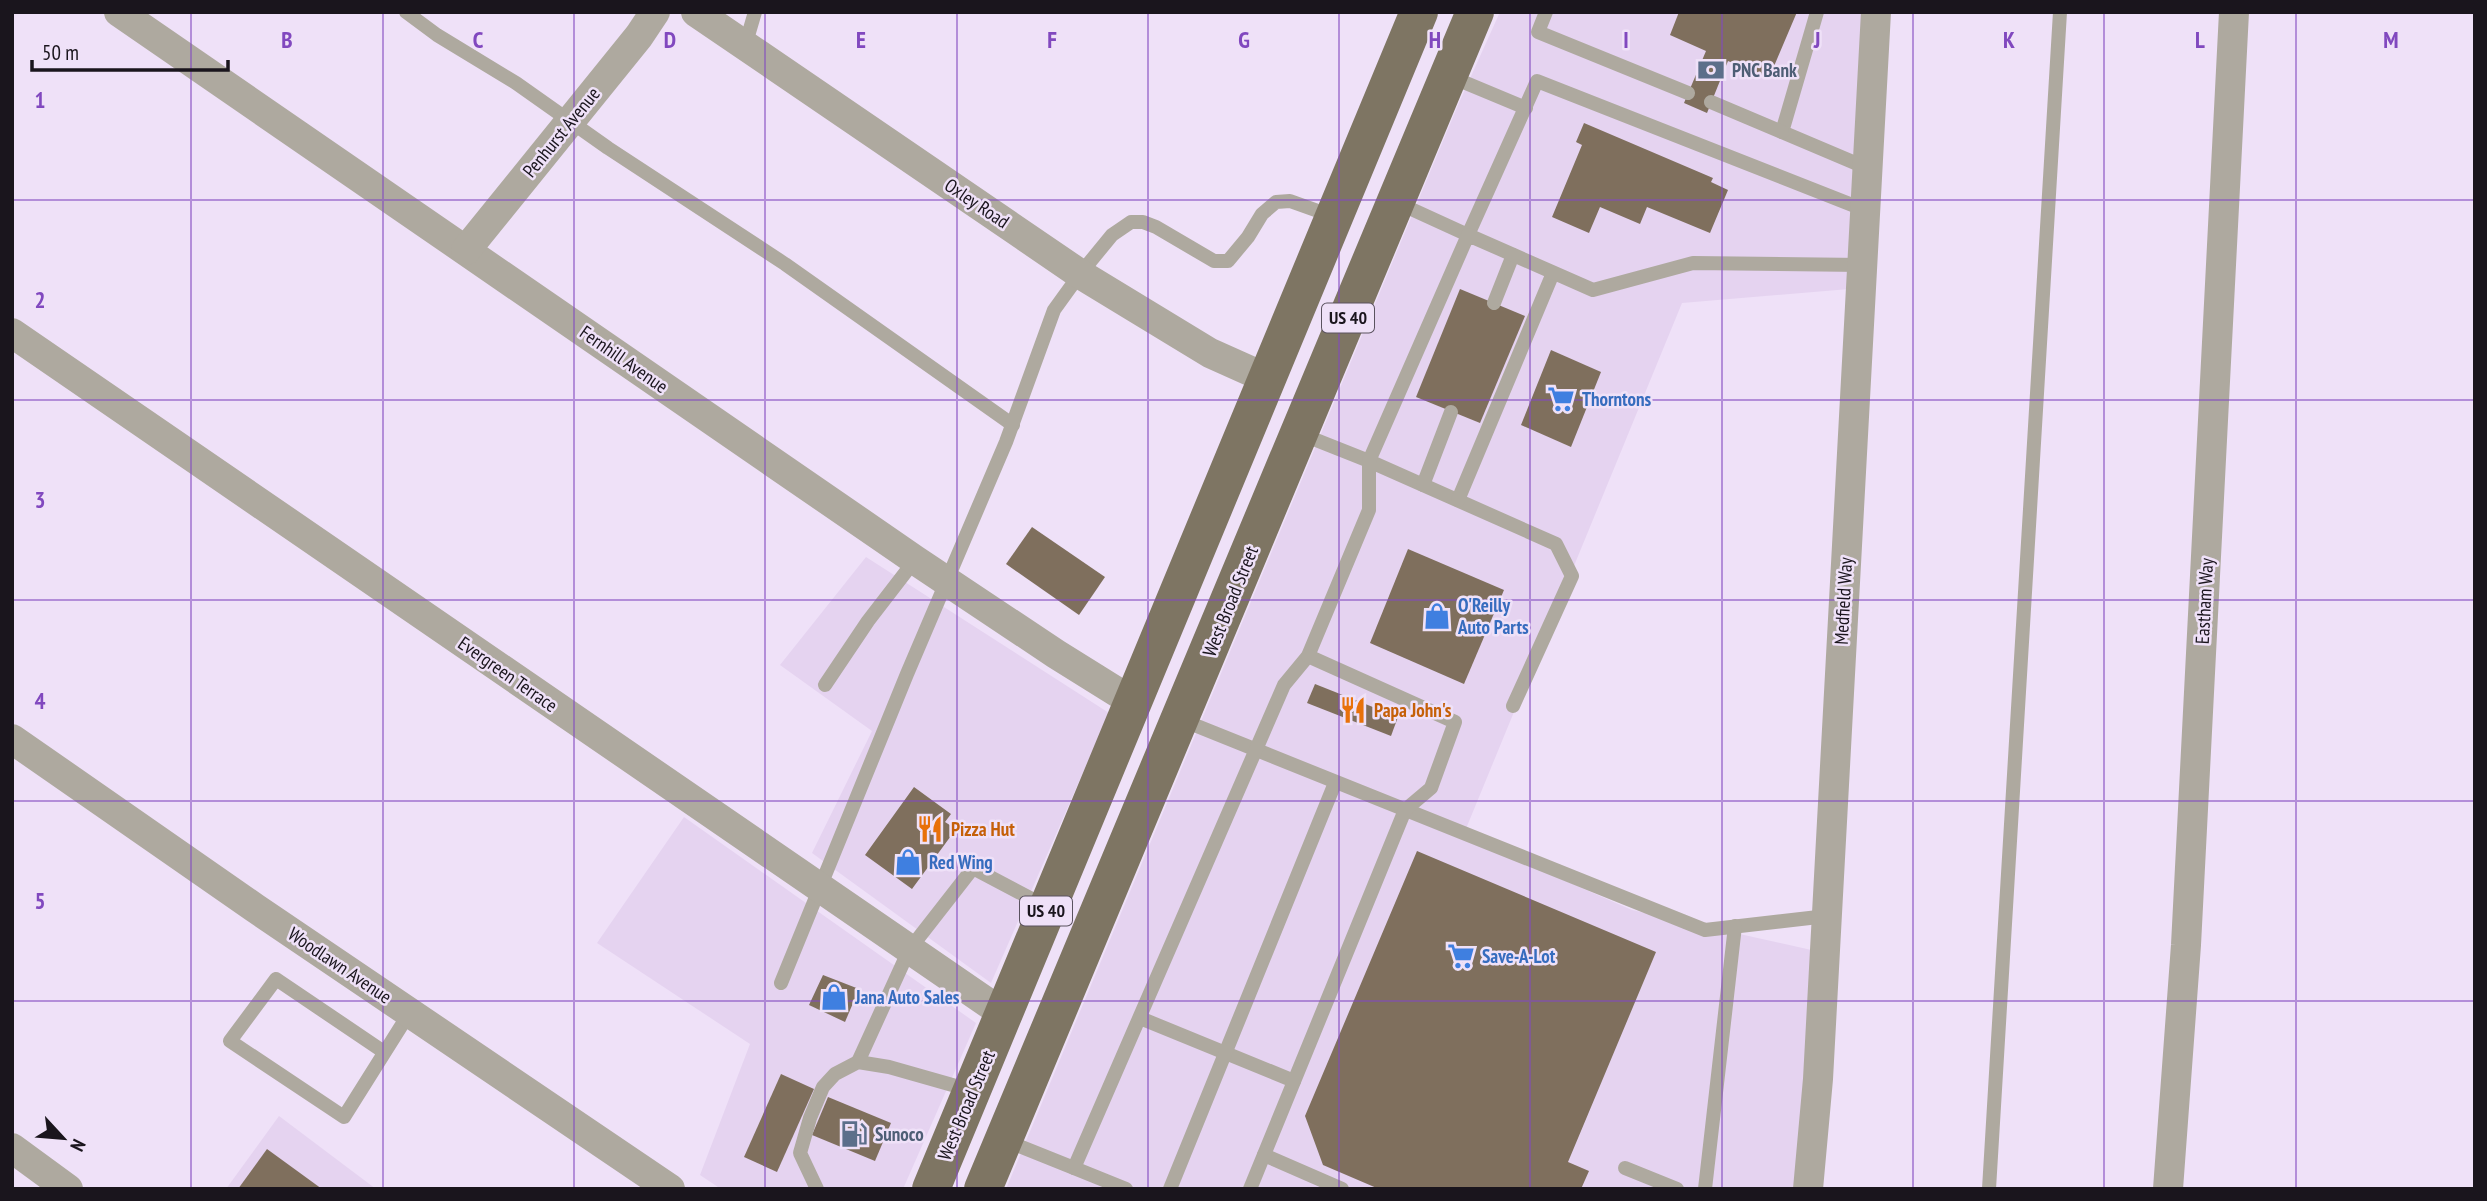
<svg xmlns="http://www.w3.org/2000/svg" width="2487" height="1201" viewBox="0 0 2487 1201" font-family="'PT Sans Narrow',sans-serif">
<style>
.built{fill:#e5d3f0}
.building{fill:#7f6f5d}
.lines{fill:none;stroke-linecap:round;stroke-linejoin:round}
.service{stroke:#aea99f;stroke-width:14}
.minor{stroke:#aea99f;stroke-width:30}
.primary{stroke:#7e7563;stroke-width:38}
.grid{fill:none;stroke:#8148bf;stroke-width:2;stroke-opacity:0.55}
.labels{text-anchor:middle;stroke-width:5;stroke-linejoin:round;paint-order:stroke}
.shield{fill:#efe1f8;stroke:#5a525f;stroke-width:2}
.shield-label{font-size:18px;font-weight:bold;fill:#1a151d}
.service-label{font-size:19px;font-weight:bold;fill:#4e5e75;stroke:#efe1f8;text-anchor:start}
.street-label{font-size:19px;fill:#1a151d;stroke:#efe1f8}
.shop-label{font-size:19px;font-weight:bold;fill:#366cbe;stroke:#efe1f8;text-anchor:start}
.food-label{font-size:19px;font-weight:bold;fill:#c56008;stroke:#efe1f8;text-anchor:start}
.grid-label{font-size:23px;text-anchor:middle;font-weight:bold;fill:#8148bf;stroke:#efe1f8;stroke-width:5;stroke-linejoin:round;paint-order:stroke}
</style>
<rect width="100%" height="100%" fill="#efe1f8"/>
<!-- built -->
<g class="built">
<polygon points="1500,12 1876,12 1861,288 1682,303 1463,836 1632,910 1825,953 1808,1189 1006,1189 1458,105"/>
<polygon points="866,557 1109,713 991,983 812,853 872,731 780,665"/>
<polygon points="684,817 976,1023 903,1189 721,1189 700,1175 750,1044 597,943"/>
<polygon points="279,1116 376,1189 226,1189"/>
</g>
<!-- building -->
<g class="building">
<polygon points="1679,12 1797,12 1769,78 1728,61 1707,113 1684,103 1706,51 1670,35"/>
<polygon points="1584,123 1713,178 1711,182 1728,190 1710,233 1647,207 1640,224 1600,207 1589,233 1552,217 1582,145 1576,142"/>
<polygon points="1460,289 1525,316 1480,423 1416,397"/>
<polygon points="1551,350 1601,372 1571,447 1521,425"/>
<polygon points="1032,527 1105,577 1079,615 1006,564"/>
<polygon points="1408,549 1504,590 1464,684 1370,643"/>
<polygon points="1315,684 1398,717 1391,736 1307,703"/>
<polygon points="914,787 951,814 945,822 956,829 912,889 865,855"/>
<polygon points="1417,851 1656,952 1568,1162 1589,1171 1581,1189 1379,1189 1323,1165 1305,1116"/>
<polygon points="823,975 859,989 845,1022 809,1005"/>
<polygon points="781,1074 814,1089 777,1172 744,1157"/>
<polygon points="828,1097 891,1123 875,1161 812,1135"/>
<polygon points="267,1149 322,1189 238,1189"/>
</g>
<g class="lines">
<!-- service -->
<g class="service">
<polyline points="406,12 437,35 516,83 608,148 785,264 1013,425"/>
<polyline points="1546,12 1538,32 1688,93"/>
<polyline points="1817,12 1782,132 1867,168"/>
<polyline points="745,46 755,12"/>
<polyline points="1449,76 1526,108"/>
<polyline points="1711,102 1782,132"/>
<polyline points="1398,203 1468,235 1537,81 1865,210"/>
<polyline points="1494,303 1513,255"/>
<polyline points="1301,434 1369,461 1556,544 1572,576 1513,706"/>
<polyline points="1423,485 1451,412"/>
<polyline points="1458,500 1553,273"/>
<polyline points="825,685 868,621 915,560"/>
<polyline points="1182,720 1705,930 1827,916"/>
<polyline points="781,983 907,674 1006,442 1054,310 1080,274 1112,235 1131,222 1143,222 1156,227 1214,261 1228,261 1248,237 1262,214 1276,202 1290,201 1332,216"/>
<polyline points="1140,1018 1294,1081"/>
<polyline points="384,1052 276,979 230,1041 344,1117 410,1012"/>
<polyline points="858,1062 909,950 973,868 1047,907"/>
<polyline points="1004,1140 1074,1168"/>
<polyline points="1264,1155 1342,1189"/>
<polyline points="1625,1168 1677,1189"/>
<polyline points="817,1189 800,1153 810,1118 823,1087 835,1074 858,1062 889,1067 970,1090"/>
<polyline points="1126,1189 1074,1168 1284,685 1308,656 1369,510 1369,461 1468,235 1593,290 1693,263 1862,265"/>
<polyline points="1170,1189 1335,783"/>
<polyline points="1250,1189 1405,810 1431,788 1455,722 1308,656"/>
<polyline points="1705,1189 1735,926"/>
<polyline points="1989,1189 2060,12"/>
</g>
<!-- minor -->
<g class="minor">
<polyline points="119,12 915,560 1056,654 1133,702"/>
<polyline points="696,12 1080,274 1210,353 1268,379"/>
<polyline points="466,250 639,36 655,12"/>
<polyline points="12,333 1004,1014"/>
<polyline points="12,739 255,908 670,1189"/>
<polyline points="12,1148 68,1189"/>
<polyline points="1808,1189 1818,1079 1876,12"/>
<polyline points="2168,1189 2186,945 2234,12"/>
</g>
<!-- primary -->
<g class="primary">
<polyline points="931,1189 1419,12"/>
<polyline points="983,1189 1475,12"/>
</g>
</g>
<!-- grid -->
<path class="grid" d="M191,12v1177M383,12v1177M574,12v1177M765,12v1177M957,12v1177M1148,12v1177M1339,12v1177M1530,12v1177M1722,12v1177M1913,12v1177M2104,12v1177M2296,12v1177M12,200h2463M12,400h2463M12,600h2463M12,801h2463M12,1001h2463"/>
<!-- icons -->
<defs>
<symbol id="bank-bare" viewBox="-9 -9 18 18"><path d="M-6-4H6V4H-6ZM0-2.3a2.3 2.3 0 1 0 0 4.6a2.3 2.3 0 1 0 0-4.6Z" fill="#5c6f8a" stroke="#efe1f8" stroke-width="2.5" paint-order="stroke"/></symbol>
<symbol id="supermarket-bare" viewBox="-9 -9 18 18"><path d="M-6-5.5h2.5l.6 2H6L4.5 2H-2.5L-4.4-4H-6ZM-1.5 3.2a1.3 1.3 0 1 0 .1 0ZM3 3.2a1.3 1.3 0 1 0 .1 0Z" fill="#3f7fe0" stroke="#efe1f8" stroke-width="2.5" paint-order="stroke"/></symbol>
<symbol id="shop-bare" viewBox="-9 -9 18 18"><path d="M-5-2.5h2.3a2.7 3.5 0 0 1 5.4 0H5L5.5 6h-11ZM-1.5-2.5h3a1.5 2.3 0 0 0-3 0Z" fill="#3f7fe0" stroke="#efe1f8" stroke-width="2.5" paint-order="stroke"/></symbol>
<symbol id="restaurant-bare" viewBox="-9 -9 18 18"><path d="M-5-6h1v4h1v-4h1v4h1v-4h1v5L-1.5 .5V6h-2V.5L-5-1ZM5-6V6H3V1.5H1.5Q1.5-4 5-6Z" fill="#e8710a" stroke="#efe1f8" stroke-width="2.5" paint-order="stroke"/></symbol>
<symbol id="fuel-bare" viewBox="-9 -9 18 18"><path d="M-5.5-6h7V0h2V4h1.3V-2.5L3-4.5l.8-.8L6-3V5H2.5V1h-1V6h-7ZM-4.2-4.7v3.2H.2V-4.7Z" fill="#5c6f8a" stroke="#efe1f8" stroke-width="2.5" paint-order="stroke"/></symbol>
</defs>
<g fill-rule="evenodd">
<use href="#bank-bare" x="1692" y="51" width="38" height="38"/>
<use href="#supermarket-bare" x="1542" y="380" width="38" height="38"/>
<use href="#shop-bare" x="1418" y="597" width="38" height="38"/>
<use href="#restaurant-bare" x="1334" y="691" width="38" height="38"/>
<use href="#restaurant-bare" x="911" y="810" width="38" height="38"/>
<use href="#shop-bare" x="889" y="843" width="38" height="38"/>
<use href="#supermarket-bare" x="1442" y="937" width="38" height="38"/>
<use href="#shop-bare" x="815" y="978" width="38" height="38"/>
<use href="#fuel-bare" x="835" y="1115" width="38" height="38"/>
</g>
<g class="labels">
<!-- shield labels -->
<g class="shield">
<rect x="1322" y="303.5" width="52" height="29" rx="5"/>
<rect x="1020" y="896.5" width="52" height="29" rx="5"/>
</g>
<g class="shield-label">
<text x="1348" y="324">US 40</text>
<text x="1046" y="917">US 40</text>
</g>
<!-- service labels -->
<g class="service-label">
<text x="1732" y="77">PNC Bank</text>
<text x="875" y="1141">Sunoco</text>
</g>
<!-- street labels -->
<g class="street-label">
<text transform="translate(561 132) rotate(-51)" y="7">Penhurst Avenue</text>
<text transform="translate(977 203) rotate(34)" y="7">Oxley Road</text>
<text transform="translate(624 359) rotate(35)" y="7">Fernhill Avenue</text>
<text transform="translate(1230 601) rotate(-68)" y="7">West Broad Street</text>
<text transform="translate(1843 601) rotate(-87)" y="7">Medfield Way</text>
<text transform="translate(2204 601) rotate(-87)" y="7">Eastham Way</text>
<text transform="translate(508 674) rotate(35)" y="7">Evergreen Terrace</text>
<text transform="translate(340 965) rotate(34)" y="7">Woodlawn Avenue</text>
<text transform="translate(966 1105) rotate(-67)" y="7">West Broad Street</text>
</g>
<!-- shop labels -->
<g class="shop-label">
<text x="1582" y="406">Thorntons</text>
<text x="1458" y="612">O'Reilly<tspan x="1458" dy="22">Auto Parts</tspan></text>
<text x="929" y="869">Red Wing</text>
<text x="1482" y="963">Save-A-Lot</text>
<text x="855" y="1004">Jana Auto Sales</text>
</g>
<!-- food labels -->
<g class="food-label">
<text x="1374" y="717">Papa John's</text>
<text x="951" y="836">Pizza Hut</text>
</g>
</g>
<g class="grid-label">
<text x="287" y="48">B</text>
<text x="478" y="48">C</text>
<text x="670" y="48">D</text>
<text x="861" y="48">E</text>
<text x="1052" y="48">F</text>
<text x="1244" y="48">G</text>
<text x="1435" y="48">H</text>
<text x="1626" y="48">I</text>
<text x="1817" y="48">J</text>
<text x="2009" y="48">K</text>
<text x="2200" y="48">L</text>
<text x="2391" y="48">M</text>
<text x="40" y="108">1</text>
<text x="40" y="308">2</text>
<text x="40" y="508">3</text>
<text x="40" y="709">4</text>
<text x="40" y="909">5</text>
</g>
<!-- border -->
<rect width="2487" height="1201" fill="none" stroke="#1a151d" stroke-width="28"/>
<!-- north arrow -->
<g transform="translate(63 1138) rotate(116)" stroke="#efe1f8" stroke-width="5" paint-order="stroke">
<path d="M0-5L12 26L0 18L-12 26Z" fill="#1a151d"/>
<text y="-10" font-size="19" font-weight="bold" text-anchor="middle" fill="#1a151d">N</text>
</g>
<!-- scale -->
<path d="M32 60v10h196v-10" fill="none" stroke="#1a151d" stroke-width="3.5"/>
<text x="42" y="60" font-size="21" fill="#1a151d" stroke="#efe1f8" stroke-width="5" paint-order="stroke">50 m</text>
</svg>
